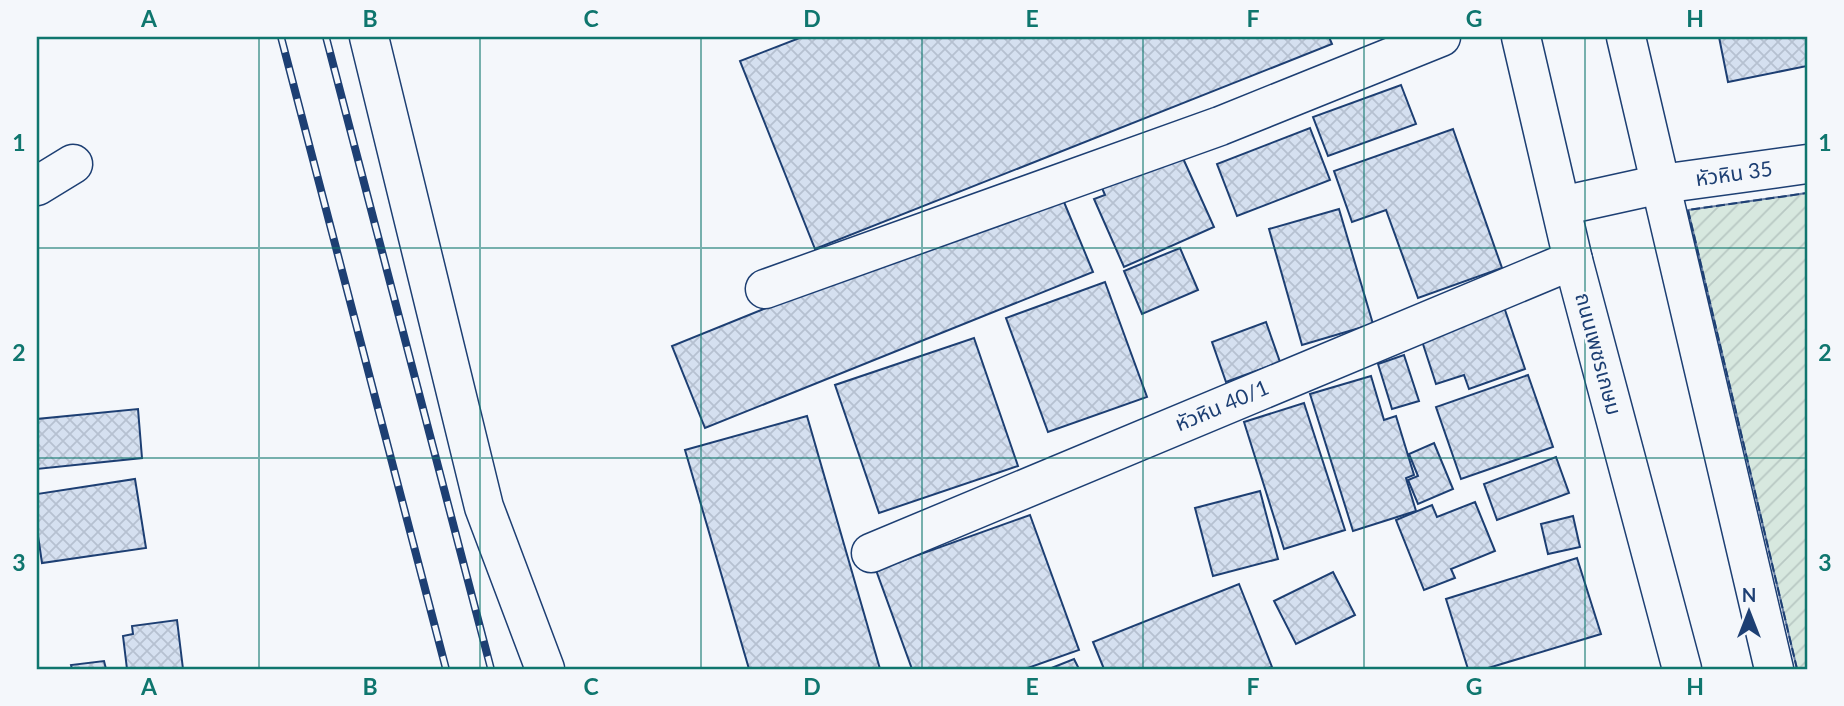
<svg xmlns="http://www.w3.org/2000/svg" width="1844" height="706" viewBox="0 0 1844 706" font-family="Lato,'Noto Sans Thai',sans-serif">
<style>
.garden{fill:url(#garden-furrows);stroke:#687fa3;stroke-width:2}
.building{fill:url(#building-cross-hatch);stroke:#1d3f73;stroke-width:2}
.lines{fill:none;stroke-linecap:round;stroke-linejoin:round}
.minor-casing{stroke:#1d3f73;stroke-width:41}
.major-casing{stroke:#1d3f73;stroke-width:41}
.minor{stroke:#f4f7fb;stroke-width:38}
.major{stroke:#f4f7fb;stroke-width:38}
.rail-casing{stroke:#1d3f73;stroke-width:8}
.rail{stroke:#f4f7fb;stroke-width:5;stroke-dasharray:16;stroke-linecap:butt}
.fence{stroke:#1d3f73;stroke-width:2;stroke-dasharray:9 3.5;stroke-linecap:butt}
.grid{fill:none;stroke:#0f766e;stroke-width:2;stroke-opacity:0.55}
.labels{text-anchor:middle;stroke-width:5;stroke-linejoin:round;paint-order:stroke}
.street-label{font-size:21px;fill:#1d3f73;stroke:#f4f7fb}
.neatline{fill:none;stroke:#0f766e;stroke-width:2.5}
.grid-label{font-size:23px;text-anchor:middle;font-weight:bold;fill:#0f766e}
</style>
<defs>
<pattern id="garden-furrows" width="10" height="10" patternUnits="userSpaceOnUse" patternTransform="scale(1.75)"><rect width="10" height="10" fill="#d7e8df"/><path d="M-1 1l2-2M0 10L10 0M9 11l2-2" fill="none" stroke="#b8c8c3"/></pattern>
<pattern id="building-cross-hatch" width="8" height="8" patternUnits="userSpaceOnUse" patternTransform="scale(1.75)"><rect width="8" height="8" fill="#d5e0f0"/><path d="M0 0l8 8M0 8l8-8" fill="none" stroke="#b6c1d1"/></pattern>
</defs>
<rect width="100%" height="100%" fill="#f4f7fb"/>
<!-- garden -->
<polygon class="garden" points="1807,193 1807,669 1797,669 1688,210"/>
<!-- building -->
<g class="building">
<polygon points="802,37 1329,37 1332,44 815,249 740,61"/>
<polygon points="1719,37 1807,37 1807,66 1728,82"/>
<polygon points="1401,85 1416,124 1328,156 1313,117"/>
<polygon points="1310,128 1330,180 1237,216 1217,164"/>
<polygon points="1453,129 1502,268 1418,298 1386,210 1352,222 1334,171"/>
<polygon points="1177,145 1214,227 1124,267 1094,199 1105,195 1099,181"/>
<polygon points="1059,190 1093,272 705,428 672,346"/>
<polygon points="1339,209 1373,324 1302,345 1269,229"/>
<polygon points="1180,248 1198,290 1142,314 1124,271"/>
<polygon points="1105,282 1147,397 1048,432 1006,318"/>
<polygon points="1504,307 1525,369 1469,389 1464,375 1436,384 1420,335"/>
<polygon points="1266,322 1280,362 1226,382 1212,342"/>
<polygon points="974,338 1018,466 879,513 835,385"/>
<polygon points="1404,355 1419,401 1392,409 1378,364"/>
<polygon points="1528,375 1553,447 1461,479 1436,407"/>
<polygon points="1371,376 1384,420 1396,416 1414,475 1406,478 1416,511 1353,531 1310,394"/>
<polygon points="1304,403 1345,530 1284,549 1244,422"/>
<polygon points="138,409 142,458 37,469 37,419"/>
<polygon points="807,416 880,669 749,669 685,450"/>
<polygon points="1434,443 1453,489 1418,504 1408,480 1418,476 1409,454"/>
<polygon points="1556,457 1569,493 1497,520 1484,484"/>
<polygon points="135,479 146,548 42,563 37,529 37,494"/>
<polygon points="1260,491 1278,559 1213,576 1195,508"/>
<polygon points="1475,502 1495,551 1451,569 1455,578 1424,590 1396,520 1432,505 1437,517"/>
<polygon points="1030,515 1079,650 1025,669 912,669 876,570"/>
<polygon points="1573,516 1580,547 1548,554 1541,524"/>
<polygon points="1577,558 1601,634 1485,669 1468,669 1446,599"/>
<polygon points="1333,572 1355,615 1296,644 1274,601"/>
<polygon points="1239,584 1272,667 1265,669 1104,669 1093,642"/>
<polygon points="177,620 183,669 127,669 123,636 133,634 132,626"/>
<polygon points="1074,659 1079,669 1049,669"/>
<polygon points="104,661 106,669 72,669 71,665"/>
</g>
<g class="lines">
<defs>
<g id="minor">
<polyline points="369,37 484,507 545,669"/>
<polyline points="1661,184 1807,164"/>
<polyline points="37,186 73,164"/>
<polyline points="765,289 1220,126 1441,37"/>
<polyline points="871,553 1573,260"/>
</g>
<g id="major">
<polyline points="1521,37 1573,260 1682,669"/>
<polyline points="1626,37 1774,669"/>
<polyline points="1561,206 1661,184"/>
</g>
</defs>
<!-- minor casing -->
<use href="#minor" class="minor-casing"/>
<!-- major casing -->
<use href="#major" class="major-casing"/>
<!-- minor -->
<use href="#minor" class="minor"/>
<!-- major -->
<use href="#major" class="major"/>
<defs>
<g id="rail">
<polyline points="281,37 446,669"/>
<polyline points="326,37 491,669"/>
</g>
</defs>
<!-- rail casing -->
<use href="#rail" class="rail-casing"/>
<!-- rail -->
<use href="#rail" class="rail"/>
<!-- fence -->
<polyline class="fence" points="1797,669 1688,210 1807,193"/>
</g>
<!-- grid -->
<path class="grid" d="M259,37v632M480,37v632M701,37v632M922,37v632M1143,37v632M1364,37v632M1585,37v632M37,248h1770M37,458h1770"/>
<g class="labels">
<!-- street labels -->
<g class="street-label">
<text transform="translate(1734 174) rotate(-8)" y="7">หัวหิน 35</text>
<text transform="translate(1598 354) rotate(75)" y="7">ถนนเพชรเกษม</text>
<text transform="translate(1222 406) rotate(-23)" y="7">หัวหิน 40/1</text>
</g>
</g>
<!-- border -->
<rect width="1844" height="706" fill="none" stroke="#f4f7fb" stroke-width="77"/>
<!-- north arrow -->
<g transform="translate(1749 612)" stroke="#f4f7fb" stroke-width="5" paint-order="stroke">
<path d="M0-5L12 26L0 18L-12 26Z" fill="#1d3f73"/>
<text y="-10" font-size="19" font-weight="bold" text-anchor="middle" fill="#1d3f73">N</text>
</g>
<rect x="38" y="38" width="1768" height="630" class="neatline"/>
<g class="grid-label">
<text x="149" y="27">A</text>
<text x="370" y="27">B</text>
<text x="591" y="27">C</text>
<text x="812" y="27">D</text>
<text x="1032" y="27">E</text>
<text x="1253" y="27">F</text>
<text x="1474" y="27">G</text>
<text x="1695" y="27">H</text>
<text x="19" y="151">1</text>
<text x="1825" y="151">1</text>
<text x="19" y="361">2</text>
<text x="1825" y="361">2</text>
<text x="19" y="571">3</text>
<text x="1825" y="571">3</text>
<text x="149" y="695">A</text>
<text x="370" y="695">B</text>
<text x="591" y="695">C</text>
<text x="812" y="695">D</text>
<text x="1032" y="695">E</text>
<text x="1253" y="695">F</text>
<text x="1474" y="695">G</text>
<text x="1695" y="695">H</text>
</g>
</svg>
